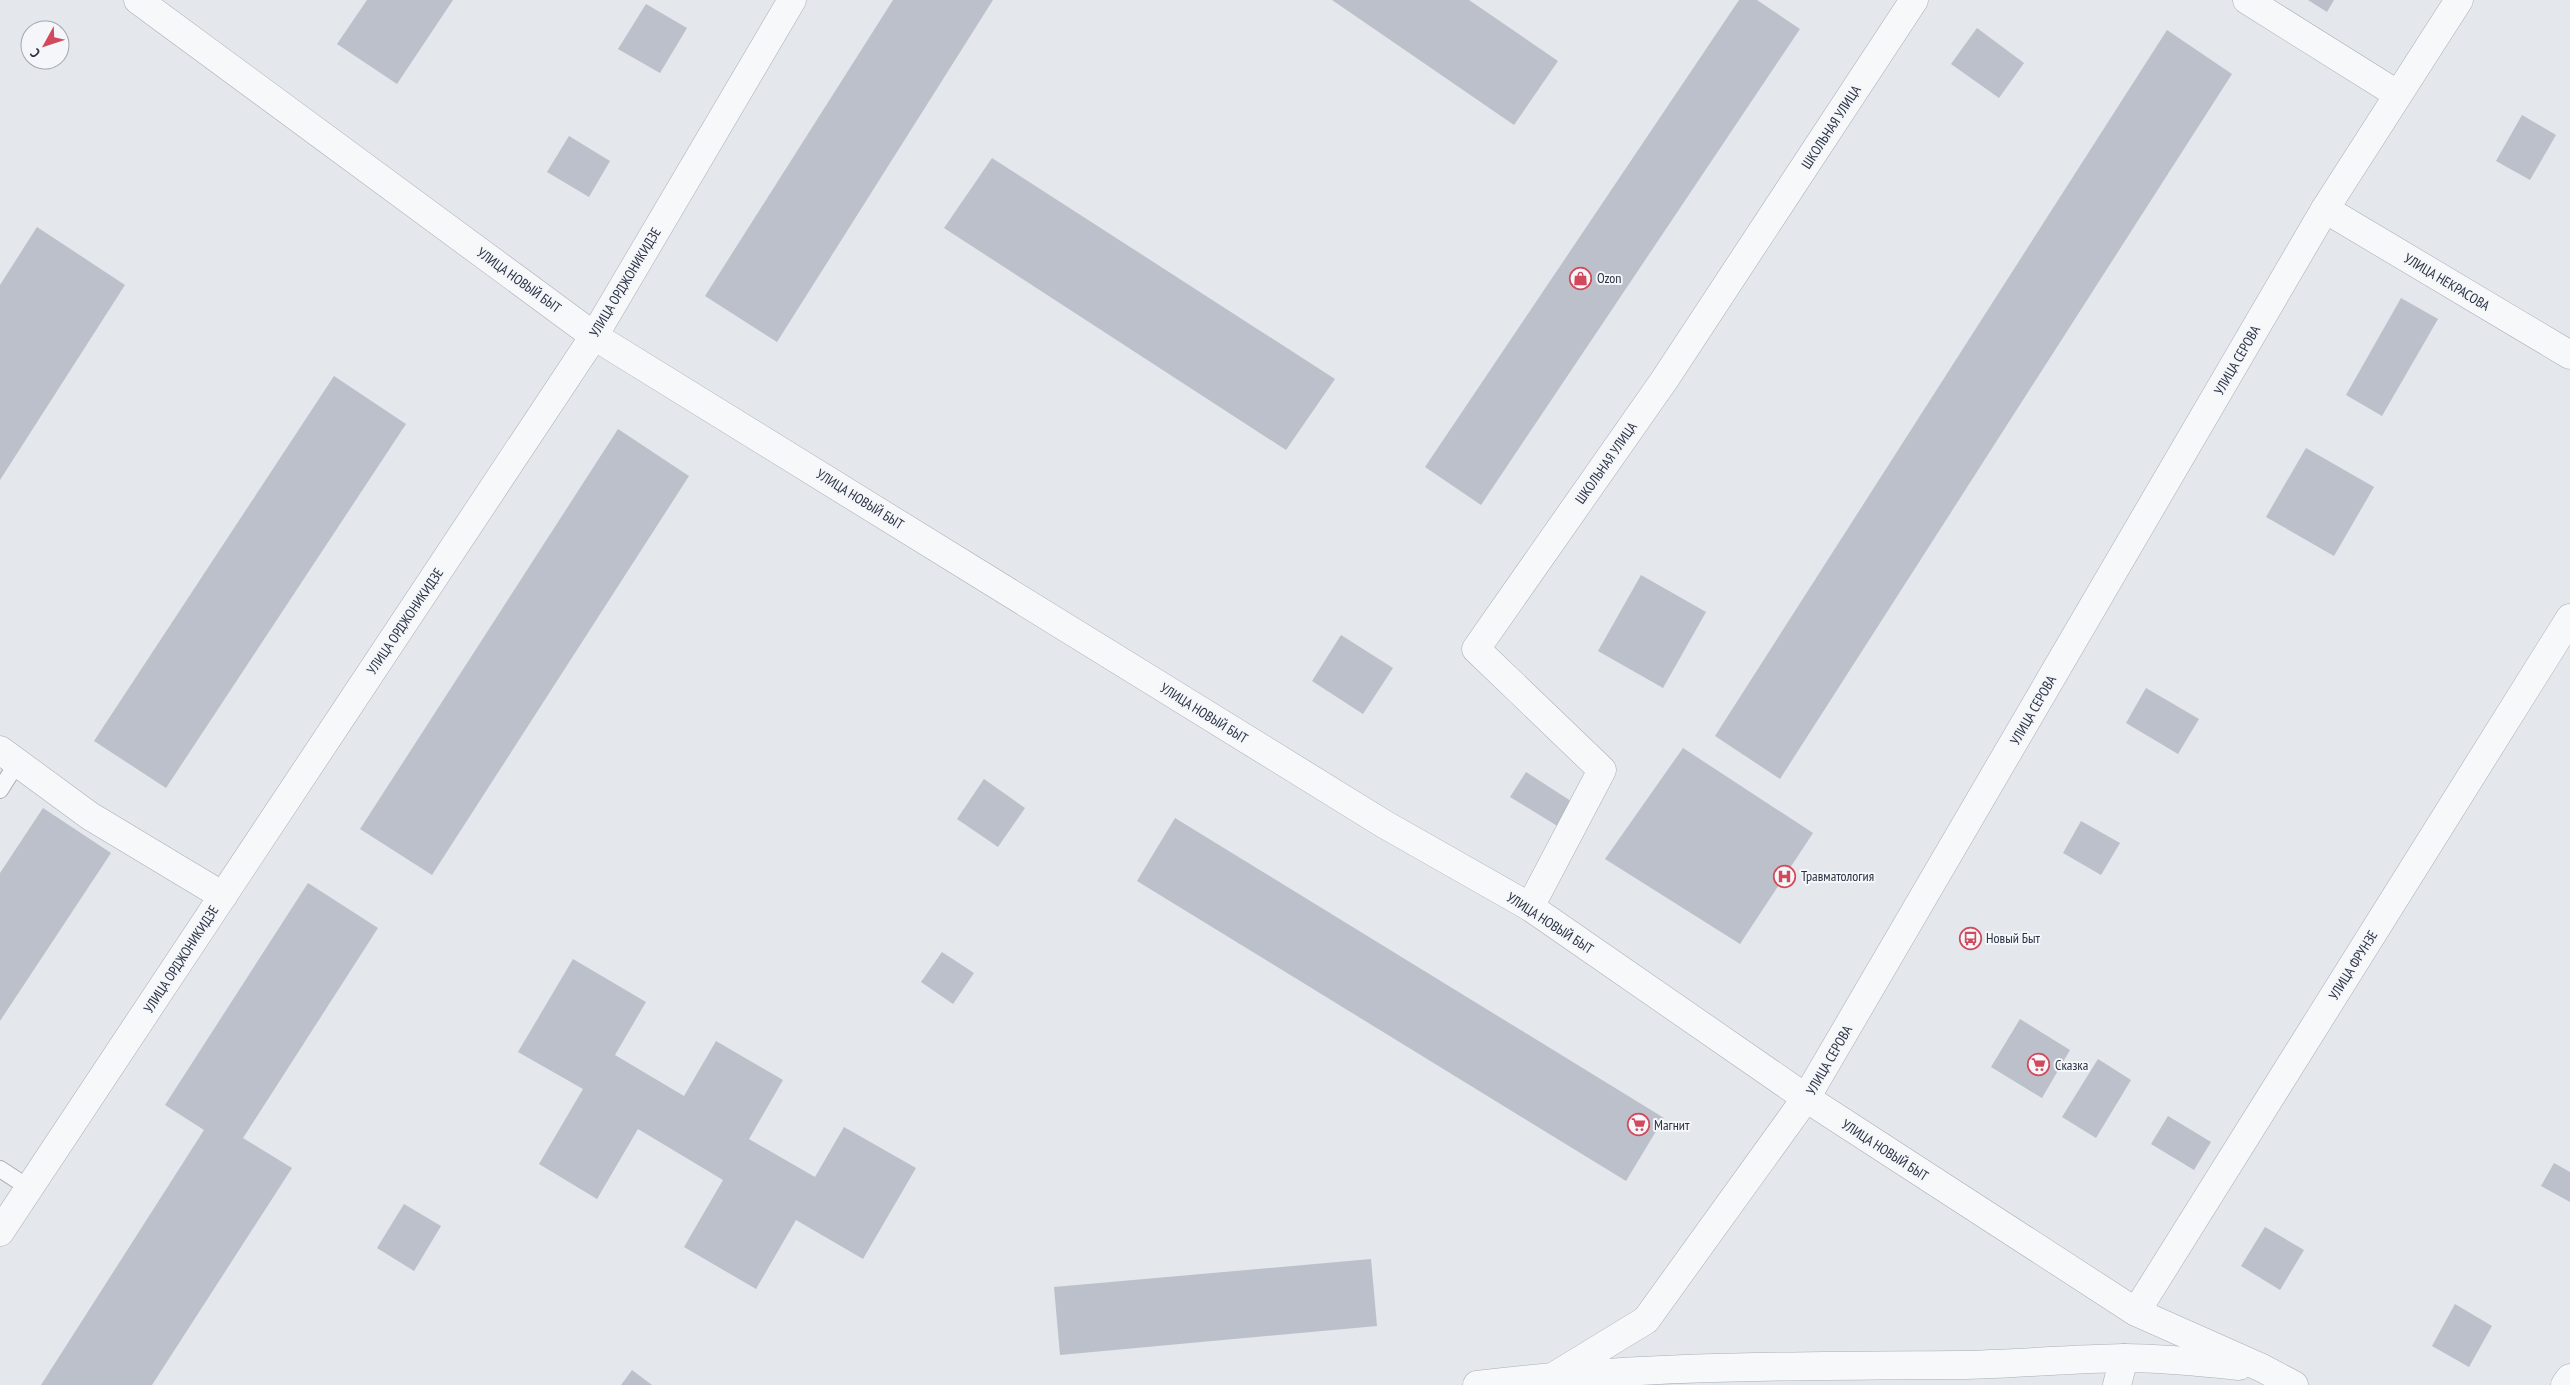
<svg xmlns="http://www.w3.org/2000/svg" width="2570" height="1385" viewBox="0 0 2570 1385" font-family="'PT Sans Narrow',sans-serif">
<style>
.building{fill:#bbc0ca}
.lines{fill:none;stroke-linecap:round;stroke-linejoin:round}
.service-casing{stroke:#a9aeb7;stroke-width:18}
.minor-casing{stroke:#a9aeb7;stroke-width:29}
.service{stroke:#f7f8fa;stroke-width:16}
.minor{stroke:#f7f8fa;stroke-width:28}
.labels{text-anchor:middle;stroke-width:4;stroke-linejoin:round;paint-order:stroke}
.street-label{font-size:14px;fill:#2b3445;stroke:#f4f6f9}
.poi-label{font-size:14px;fill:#2b3445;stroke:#f4f6f9;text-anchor:start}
</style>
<rect width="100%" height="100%" fill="#e4e7ec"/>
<!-- building -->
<g class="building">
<polygon points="367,0 453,0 397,84 337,44"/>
<polygon points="893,0 993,0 777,342 705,296"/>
<polygon points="1332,0 1469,0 1558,61 1514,125"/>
<polygon points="1739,0 1757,0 1800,29 1481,505 1425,467"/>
<polygon points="2308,0 2334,0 2327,12"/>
<polygon points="646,4 687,28 660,73 618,49"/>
<polygon points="1977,28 2024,63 1999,98 1951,64"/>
<polygon points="2167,30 2232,74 1780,779 1715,736"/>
<polygon points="2522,115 2556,135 2530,180 2496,161"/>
<polygon points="569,136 610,161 589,197 547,172"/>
<polygon points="992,158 1335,379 1286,450 944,228"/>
<polygon points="37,227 125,285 0,480 0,285"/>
<polygon points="2401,298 2438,319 2382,416 2346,395"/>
<polygon points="334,376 406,424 166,788 94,741"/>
<polygon points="618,429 689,476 432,875 360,829"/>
<polygon points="2306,448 2374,487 2334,556 2266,517"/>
<polygon points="1641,575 1706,612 1663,688 1598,651"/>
<polygon points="1341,635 1393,668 1363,714 1312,681"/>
<polygon points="2146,688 2199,719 2178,754 2126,723"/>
<polygon points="1683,748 1813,833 1740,944 1605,859"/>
<polygon points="1526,772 1574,803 1559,827 1510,797"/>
<polygon points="984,779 1025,808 998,847 957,819"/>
<polygon points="43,808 111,853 0,1021 0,873"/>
<polygon points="1175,818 1664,1118 1626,1181 1137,881"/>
<polygon points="2081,821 2120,843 2101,875 2063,853"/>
<polygon points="308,883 378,928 243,1138 292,1168 152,1385 41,1385 204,1130 165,1105"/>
<polygon points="942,952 974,973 953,1004 921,982"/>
<polygon points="573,959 646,1002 615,1055 684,1096 716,1041 783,1080 749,1139 815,1177 844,1127 916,1168 863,1259 796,1220 756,1289 684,1247 723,1180 638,1129 597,1199 539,1164 583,1089 518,1052"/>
<polygon points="2020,1019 2070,1050 2042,1098 1991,1067"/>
<polygon points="2098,1059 2131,1080 2096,1138 2062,1117"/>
<polygon points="2168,1116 2211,1142 2194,1170 2151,1144"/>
<polygon points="2554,1163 2570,1172 2570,1202 2541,1186"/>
<polygon points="404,1204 441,1226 414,1271 377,1248"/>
<polygon points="2265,1227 2304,1250 2280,1290 2241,1266"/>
<polygon points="1371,1259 1377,1326 1060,1355 1054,1287"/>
<polygon points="2455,1304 2492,1326 2469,1367 2432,1346"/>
<polygon points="632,1370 652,1385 621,1385"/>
</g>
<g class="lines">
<defs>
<g id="service">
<polyline points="0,790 17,763"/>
<polyline points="0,1169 29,1188"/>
</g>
<g id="minor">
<polyline points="138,0 594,336 1384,824 1530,907 1806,1098 2136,1312 2262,1368 2294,1385"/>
<polyline points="2247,0 2397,94"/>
<polyline points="2325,209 2570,355"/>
<polyline points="0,750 90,816 223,896"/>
<polyline points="1530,907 1602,770 1476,649 1665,379 1914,0"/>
<polyline points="0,1232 594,336 792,0"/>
<polyline points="2136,1312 2570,618"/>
<polyline points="1556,1375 1646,1320 1806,1098 2325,209 2459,0"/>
<path d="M1477,1385c160,-20 321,-19 482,-20 55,-1 110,-6 165,-7 39,0 77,4 115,8"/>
<polyline points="2117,1385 2124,1358"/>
<polyline points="2565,1385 2570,1378"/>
</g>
</defs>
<!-- service casing -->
<use href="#service" class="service-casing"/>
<!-- minor casing -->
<use href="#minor" class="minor-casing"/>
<!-- service -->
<use href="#service" class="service"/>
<!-- minor -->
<use href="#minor" class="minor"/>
</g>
<!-- icons -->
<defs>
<symbol id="shop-ring" viewBox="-11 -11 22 22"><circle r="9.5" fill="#f4f6f9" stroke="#d1495b" stroke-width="1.5"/><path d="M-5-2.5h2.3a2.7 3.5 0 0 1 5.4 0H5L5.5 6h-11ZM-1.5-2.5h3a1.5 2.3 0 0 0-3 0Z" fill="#d1495b"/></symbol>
<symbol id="hospital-ring" viewBox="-11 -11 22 22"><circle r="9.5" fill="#f4f6f9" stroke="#d1495b" stroke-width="1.5"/><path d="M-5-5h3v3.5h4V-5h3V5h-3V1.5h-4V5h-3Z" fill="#d1495b"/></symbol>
<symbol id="bus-ring" viewBox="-11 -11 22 22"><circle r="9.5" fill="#f4f6f9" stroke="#d1495b" stroke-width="1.5"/><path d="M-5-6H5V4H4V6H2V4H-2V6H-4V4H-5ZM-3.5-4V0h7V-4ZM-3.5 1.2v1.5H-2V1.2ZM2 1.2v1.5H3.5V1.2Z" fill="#d1495b"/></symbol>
<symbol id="supermarket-ring" viewBox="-11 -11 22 22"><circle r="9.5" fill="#f4f6f9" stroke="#d1495b" stroke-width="1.5"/><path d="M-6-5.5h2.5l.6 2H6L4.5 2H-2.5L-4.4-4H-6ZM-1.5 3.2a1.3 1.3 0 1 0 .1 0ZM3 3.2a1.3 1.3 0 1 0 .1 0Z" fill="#d1495b"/></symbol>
</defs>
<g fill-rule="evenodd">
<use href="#shop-ring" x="1568" y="266" width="25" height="25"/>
<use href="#hospital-ring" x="1772" y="864" width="25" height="25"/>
<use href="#bus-ring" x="1958" y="926" width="25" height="25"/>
<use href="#supermarket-ring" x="2026" y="1052" width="25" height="25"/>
<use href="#supermarket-ring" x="1626" y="1112" width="25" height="25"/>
</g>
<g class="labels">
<!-- street labels -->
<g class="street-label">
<text transform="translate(1831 127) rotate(-57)" y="5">ШКОЛЬНАЯ УЛИЦА</text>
<text transform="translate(519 280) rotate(36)" y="5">УЛИЦА НОВЫЙ БЫТ</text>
<text transform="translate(625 282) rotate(-59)" y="5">УЛИЦА ОРДЖОНИКИДЗЕ</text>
<text transform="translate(2447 282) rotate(31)" y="5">УЛИЦА НЕКРАСОВА</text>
<text transform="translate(2237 360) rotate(-60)" y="5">УЛИЦА СЕРОВА</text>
<text transform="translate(1606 463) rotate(-55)" y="5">ШКОЛЬНАЯ УЛИЦА</text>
<text transform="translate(860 499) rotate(32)" y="5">УЛИЦА НОВЫЙ БЫТ</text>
<text transform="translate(405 621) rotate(-56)" y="5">УЛИЦА ОРДЖОНИКИДЗЕ</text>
<text transform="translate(2033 710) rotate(-60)" y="5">УЛИЦА СЕРОВА</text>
<text transform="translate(1204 713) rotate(32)" y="5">УЛИЦА НОВЫЙ БЫТ</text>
<text transform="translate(1550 923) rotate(33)" y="5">УЛИЦА НОВЫЙ БЫТ</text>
<text transform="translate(181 959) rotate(-57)" y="5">УЛИЦА ОРДЖОНИКИДЗЕ</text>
<text transform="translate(2353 965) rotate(-58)" y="5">УЛИЦА ФРУНЗЕ</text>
<text transform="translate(1829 1060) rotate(-60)" y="5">УЛИЦА СЕРОВА</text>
<text transform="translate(1885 1150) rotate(33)" y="5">УЛИЦА НОВЫЙ БЫТ</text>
</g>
<!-- poi labels -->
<g class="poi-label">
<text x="1597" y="283">Ozon</text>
<text x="1801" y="881">Травматология</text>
<text x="1986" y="943">Новый Быт</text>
<text x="2055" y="1070">Сказка</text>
<text x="1654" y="1130">Магнит</text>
</g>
</g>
<!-- north arrow -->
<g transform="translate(45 45) rotate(230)"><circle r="24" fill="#f4f6f9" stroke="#a4a8b1"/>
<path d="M0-4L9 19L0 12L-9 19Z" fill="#d1495b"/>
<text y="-8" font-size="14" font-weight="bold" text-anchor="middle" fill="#2b3445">С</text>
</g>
</svg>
